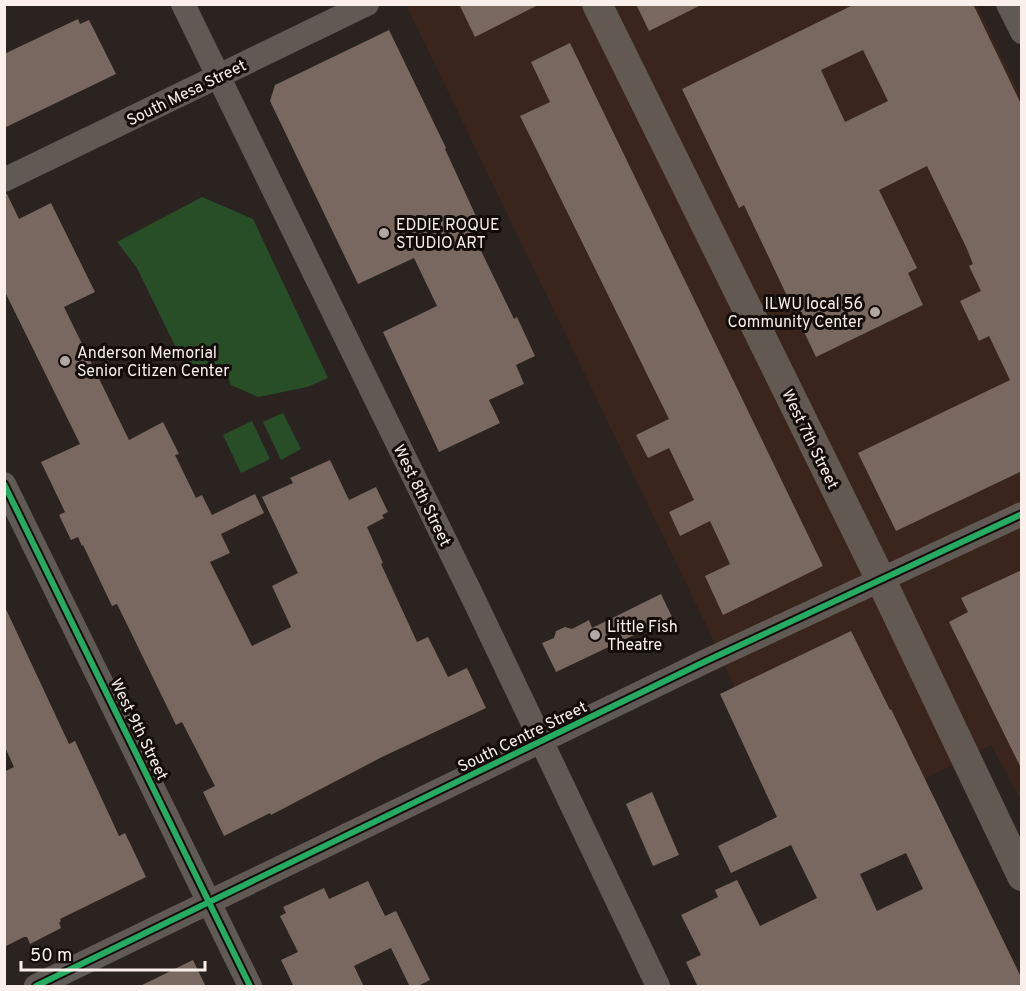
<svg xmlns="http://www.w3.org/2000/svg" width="1026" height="991" viewBox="0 0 1026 991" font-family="Overpass,sans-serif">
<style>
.built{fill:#39251b}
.green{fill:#284e28}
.building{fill:#786860;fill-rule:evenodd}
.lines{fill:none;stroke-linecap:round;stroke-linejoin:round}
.minor{stroke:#615a54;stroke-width:24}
.major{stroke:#625a52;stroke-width:30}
.cycleway-casing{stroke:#140c09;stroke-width:10}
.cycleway{stroke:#26ab63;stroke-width:6}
.poi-dot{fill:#b2a8a3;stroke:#140c09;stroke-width:2}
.labels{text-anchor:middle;stroke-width:6;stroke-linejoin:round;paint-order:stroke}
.street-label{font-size:16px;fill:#faefea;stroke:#140c09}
.poi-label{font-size:16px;fill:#faefea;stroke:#140c09;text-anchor:start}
</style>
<rect width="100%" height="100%" fill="#2b231f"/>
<!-- built -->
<polygon class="built" points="413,4 977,5 1021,97 1021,800 991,745 804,841 710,633 407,7"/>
<!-- green -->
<g class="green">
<polygon points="202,197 253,219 328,378 307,387 258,397 231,385 224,366 194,366 178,352 137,268 117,242"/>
<polygon points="283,413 301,449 281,460 263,422"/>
<polygon points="252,421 270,459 241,473 223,435"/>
</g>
<!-- building -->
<g class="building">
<polygon points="459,4 540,4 475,37"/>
<polygon points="636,4 703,4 649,31"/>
<path d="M855,4h118l49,102v365l-126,60 -38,-78 152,-73 -21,-44 -10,5 -19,-40 21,-10 -12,-25 4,-2 -6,-15 -40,-83 -48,24 38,78 -9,5 15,32 -107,52 -72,-152 -5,3 -57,-119zM863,50l25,51 -43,21 -24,-52z"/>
<polygon points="78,19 80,24 89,20 116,74 4,128 4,54"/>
<polygon points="389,30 446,148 445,149 480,225 471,230 514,319 517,317 535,356 516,365 524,384 489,400 500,423 439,452 383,332 437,306 414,258 358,284 270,101 275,85"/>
<polygon points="570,43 823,566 723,615 705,576 730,564 710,521 680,536 669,512 694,500 669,448 648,458 636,435 669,419 520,116 550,102 531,62"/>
<polygon points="4,194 7,194 19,219 51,203 95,292 64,307 129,440 163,422 179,454 175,455 196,498 202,495 212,515 255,494 264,513 221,534 230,553 210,562 252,646 291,627 272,586 298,573 262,497 293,483 290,478 330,460 349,500 376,487 388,512 382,515 384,518 367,527 383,563 381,564 417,642 428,637 448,677 467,668 486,708 382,757 271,815 270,813 224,836 203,792 215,786 182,722 176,725 117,604 112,606 83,545 82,546 78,537 71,540 59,515 65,512 41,462 80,444 4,290"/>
<polygon points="1022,570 1022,770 949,622 968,612 961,598"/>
<polygon points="661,594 672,617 556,672 542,643 554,638 556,631 565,627 572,629 589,620 592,628"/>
<polygon points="4,605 69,744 75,741 119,836 125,833 146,877 60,919 61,921 59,923 61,928 30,944 27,937 24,937 4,947 4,772 14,767 4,745"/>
<path d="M851,631l39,79 1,-1 96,198 35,72v8h-324l-12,-25 15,-7 -20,-40 37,-18 -3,-7 22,-10 23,46 57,-28 -26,-53 -60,28 -13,-27 59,-29 -57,-123zM906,853l17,36 -46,22 -17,-37z"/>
<polygon points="652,792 679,855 653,866 626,804"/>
<polygon points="368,881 385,916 396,911 430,980 416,987 410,987 391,948 354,966 364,987 294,987 281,960 298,952 280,916 286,913 283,907 324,888 329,899"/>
<polygon points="193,960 206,987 138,987"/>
</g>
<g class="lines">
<!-- minor -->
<g class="minor">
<polyline points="183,4 476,604 658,986"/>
<polyline points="1008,4 1022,32"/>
<polyline points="4,180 367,4"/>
<polyline points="4,484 250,986"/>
<polyline points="36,986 704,662 1022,514"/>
</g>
<!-- major -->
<polyline class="major" points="597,4 881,580 1022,876"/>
<defs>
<g id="cycleway">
<polyline points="4,484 250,986"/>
<polyline points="36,986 704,662 1022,514"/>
</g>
</defs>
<!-- cycleway casing -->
<use href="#cycleway" class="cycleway-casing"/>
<!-- cycleway -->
<use href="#cycleway" class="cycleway"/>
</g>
<!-- markers -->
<g class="poi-dot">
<circle cx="384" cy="233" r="6"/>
<circle cx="875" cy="312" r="6"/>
<circle cx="65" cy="361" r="6"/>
<circle cx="595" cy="635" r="6"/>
</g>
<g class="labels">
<!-- street labels -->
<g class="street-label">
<text transform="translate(186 92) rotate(-26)" y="6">South Mesa Street</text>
<text transform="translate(811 439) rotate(64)" y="6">West 7th Street</text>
<text transform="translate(423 495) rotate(64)" y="6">West 8th Street</text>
<text transform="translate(140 729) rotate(64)" y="6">West 9th Street</text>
<text transform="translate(522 736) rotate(-26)" y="6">South Centre Street</text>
</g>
<!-- poi labels -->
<g class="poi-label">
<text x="396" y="230">EDDIE ROQUE<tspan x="396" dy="18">STUDIO ART</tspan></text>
<text x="863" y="309" text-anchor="end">ILWU local 56<tspan x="863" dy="18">Community Center</tspan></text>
<text x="77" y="358">Anderson Memorial<tspan x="77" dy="18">Senior Citizen Center</tspan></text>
<text x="607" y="632">Little Fish<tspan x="607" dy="18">Theatre</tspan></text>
</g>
</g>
<!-- border -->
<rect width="1026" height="991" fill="none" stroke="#faefea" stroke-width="12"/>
<!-- scale -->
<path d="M21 961v9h184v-9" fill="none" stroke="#faefea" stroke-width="3"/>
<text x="30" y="961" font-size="18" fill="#faefea" stroke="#140c09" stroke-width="4.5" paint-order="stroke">50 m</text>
</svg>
